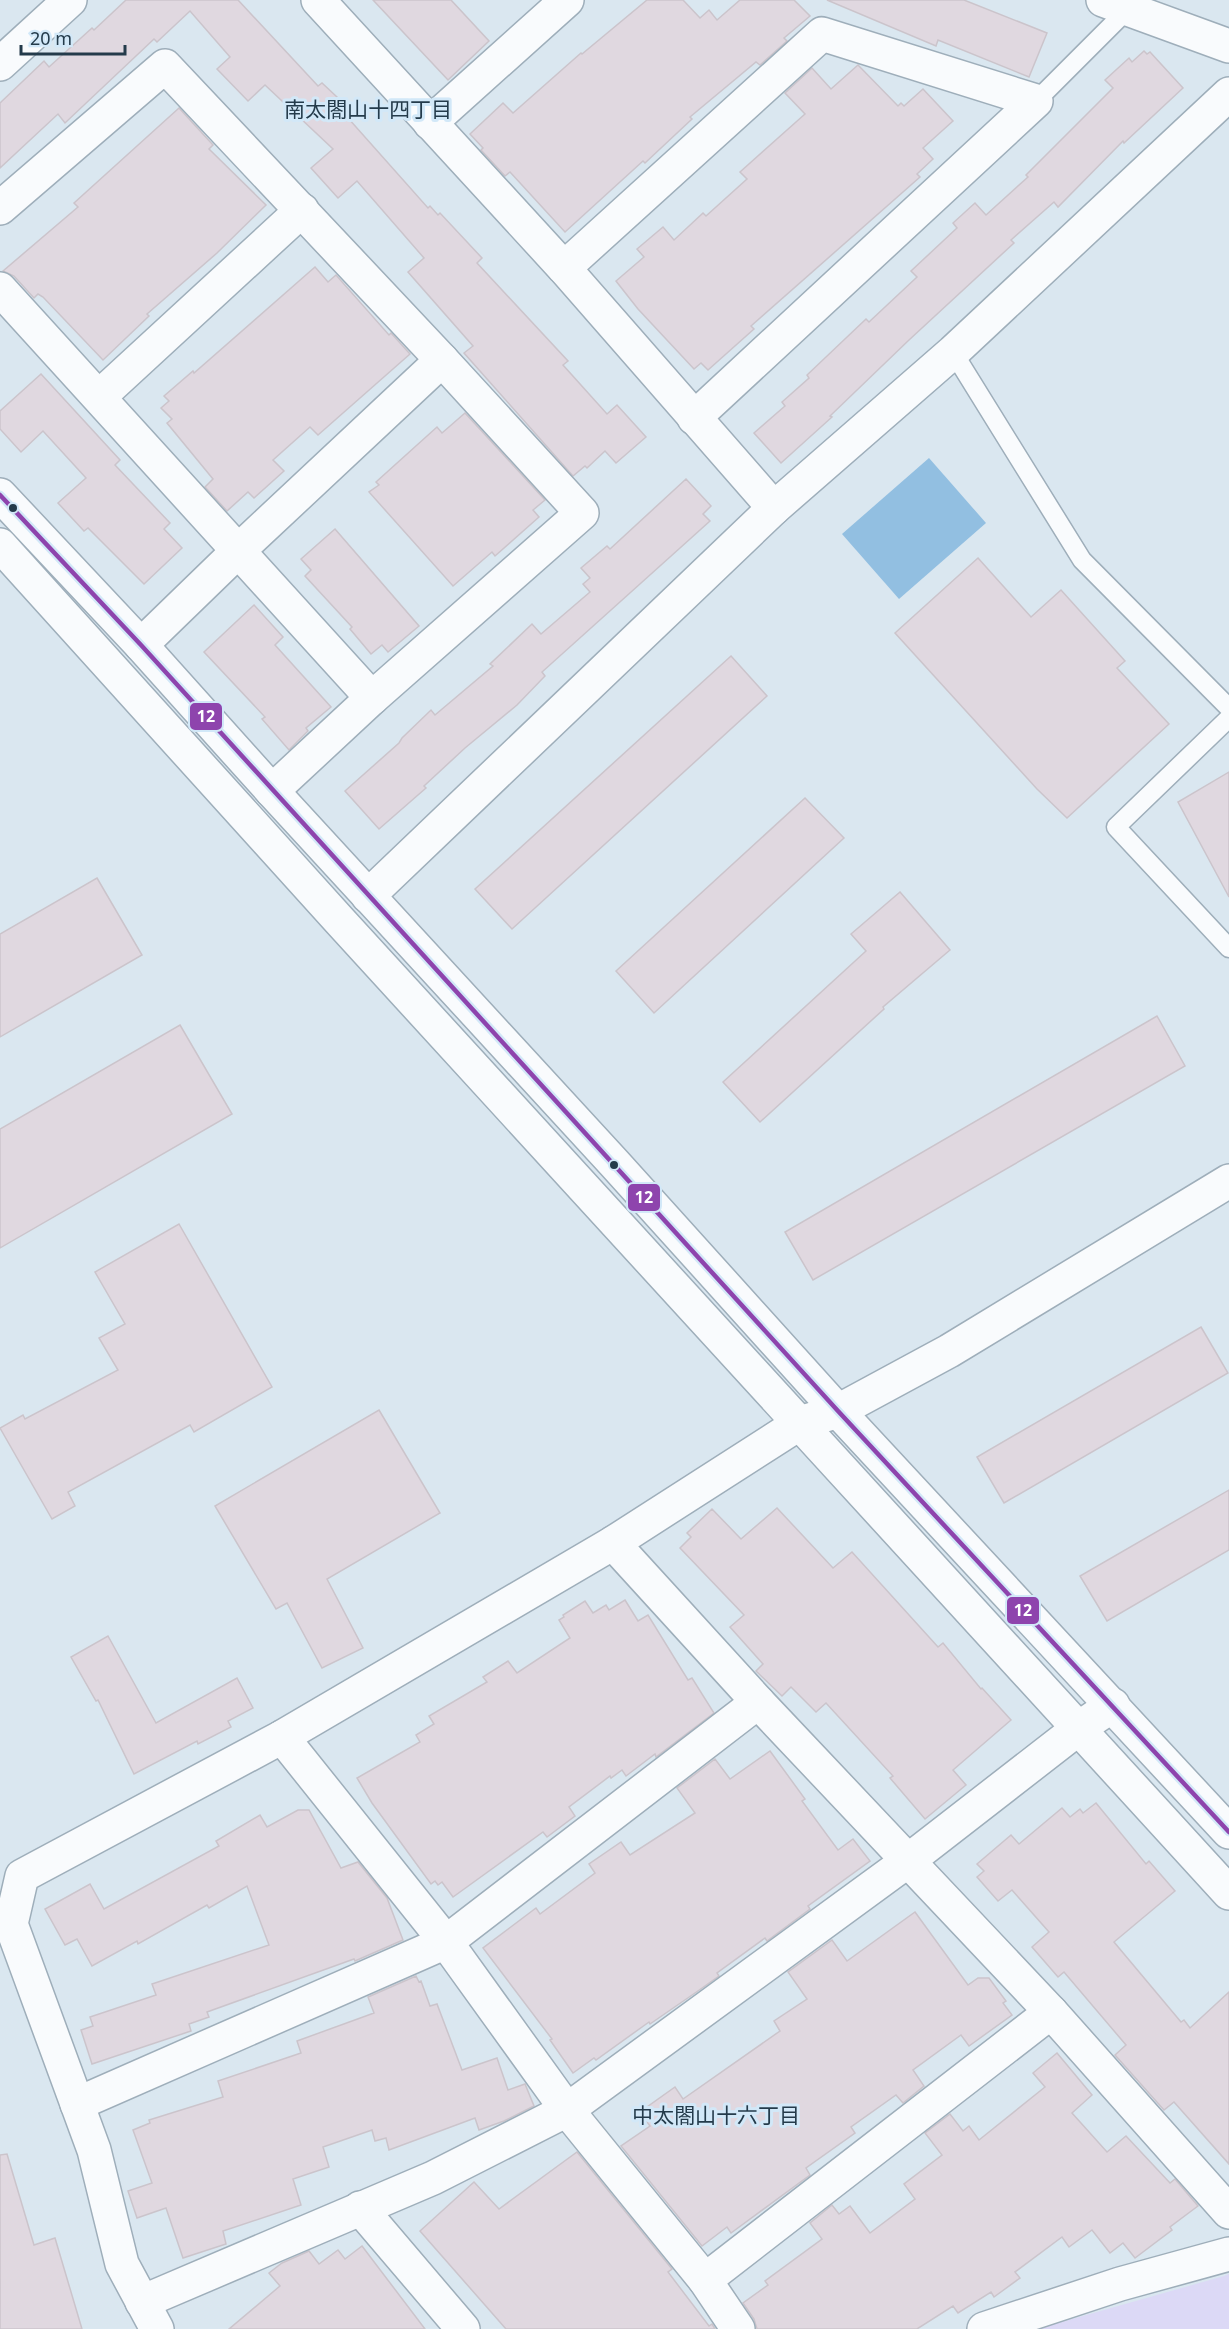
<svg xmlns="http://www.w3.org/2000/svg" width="1229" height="2329" viewBox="0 0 1229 2329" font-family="'Noto Sans','Noto Sans JP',sans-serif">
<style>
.green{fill:#dcd9f6}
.water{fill:#92bfe1}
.building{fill:#e0d8e0;stroke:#cbc4cb;stroke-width:1.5}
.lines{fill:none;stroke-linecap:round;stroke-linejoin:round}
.service-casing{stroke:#9eaeba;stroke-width:21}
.minor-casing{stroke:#9eaeba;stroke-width:36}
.tertiary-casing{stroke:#9eaeba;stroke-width:36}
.service{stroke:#f9fbfd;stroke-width:18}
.minor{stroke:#f9fbfd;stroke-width:33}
.tertiary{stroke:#f9fbfd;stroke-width:33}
.bus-1-casing{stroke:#d2e8f8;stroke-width:9}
.bus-1{stroke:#8e44ad;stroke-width:4.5}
.bus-dot{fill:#243b4b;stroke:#d2e8f8;stroke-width:2}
.labels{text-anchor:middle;stroke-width:6;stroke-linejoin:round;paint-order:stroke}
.neighbourhood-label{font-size:21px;fill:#243b4b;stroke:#d2e8f8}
.line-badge{stroke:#d2e8f8;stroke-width:2}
.badge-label{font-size:16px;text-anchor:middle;font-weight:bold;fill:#fff}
</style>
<rect width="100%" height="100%" fill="#dae7f0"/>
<!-- green -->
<polygon class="green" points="1229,2274 1229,2329 1037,2329 1224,2276"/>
<!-- water -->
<polygon class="water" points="929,458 986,523 899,599 842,534"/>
<!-- building -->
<g class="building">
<polygon points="126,0 238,0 318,86 322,83 353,112 348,118 428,208 430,206 438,215 440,213 482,258 477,263 568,361 563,365 607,414 617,405 646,437 616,463 605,451 587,468 585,466 573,476 464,353 473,346 408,272 424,258 357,181 338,198 311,168 333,149 265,85 248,101 217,69 230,57 190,11 157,42 154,39 65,123 58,114 0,168 0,103 44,61 49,67 92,28 94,30"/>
<polygon points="373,0 451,0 489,41 448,80"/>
<polygon points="647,0 683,0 700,18 709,10 717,20 740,0 794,0 810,16 784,38 787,41 760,65 756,62 690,117 692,119 645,163 643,161 565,232 510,172 505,176 481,150 483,148 470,134 503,103 513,113 581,53 582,54"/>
<polygon points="827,0 964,0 1047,33 1029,77 938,40 936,46"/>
<polygon points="1144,51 1147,54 1150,52 1183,88 1124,143 1123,141 1058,207 1054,202 1011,240 1014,243 909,340 830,416 832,417 781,463 754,433 785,406 782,402 809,378 807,375 866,319 869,322 917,277 911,271 957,228 953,223 975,203 986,215 1028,177 1026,175 1113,88 1105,80 1129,58 1132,62"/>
<polygon points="858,65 898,106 901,103 904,106 923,89 953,121 923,148 933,159 917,174 920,177 751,326 754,329 708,370 701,363 694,369 638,309 616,281 644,257 637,249 663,227 674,240 703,213 706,216 747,179 740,172 805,114 785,93 812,68 831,89"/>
<polygon points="179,108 213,145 209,149 266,205 217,253 147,314 149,316 103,360 43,297 38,294 34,298 14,276 3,271 78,207 74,203"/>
<polygon points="315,267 328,282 336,275 389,335 391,333 410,354 318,435 310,427 273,460 284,471 254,498 248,492 227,511 205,487 213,479 167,423 172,419 161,408 169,401 164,396 193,371 194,373"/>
<polygon points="41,374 120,460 115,465 170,523 164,529 182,548 144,584 88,528 84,531 58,503 86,478 43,431 21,452 0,429 0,411"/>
<polygon points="465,413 545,500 533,510 539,517 495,556 492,552 453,586 369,492 379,485 376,482 437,427 442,433"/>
<polygon points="686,479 711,506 703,514 710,521 542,672 545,676 517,705 465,748 424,786 426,788 379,829 345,791 399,743 402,738 431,710 435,715 493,666 490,664 532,624 541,634 590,592 583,584 590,578 581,568 607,546 610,549"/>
<polygon points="335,529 419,626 388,652 382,645 371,654 350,629 352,627 305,576 311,570 301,559"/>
<polygon points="978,558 1031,617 1061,590 1125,661 1117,668 1169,724 1067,818 1037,789 895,633"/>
<polygon points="254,605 283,637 275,645 331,707 306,728 308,731 289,750 262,719 265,717 204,652"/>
<polygon points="731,656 767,696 512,929 475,889"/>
<polygon points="1229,772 1229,897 1178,802"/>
<polygon points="805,798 844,838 654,1013 616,971"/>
<polygon points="97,878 142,955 0,1037 0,934"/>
<polygon points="900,892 950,950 883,1007 884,1009 760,1122 723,1082 866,951 851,934"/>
<polygon points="1157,1016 1185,1066 813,1280 785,1232"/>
<polygon points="180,1025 232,1114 0,1248 0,1129"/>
<polygon points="179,1224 272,1387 194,1432 190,1425 68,1492 75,1506 52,1519 0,1428 23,1415 25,1419 118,1370 99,1338 125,1324 95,1272"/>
<polygon points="1201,1327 1228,1373 1004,1503 977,1457"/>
<polygon points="379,1410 440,1513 327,1579 363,1648 322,1668 287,1603 276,1609 215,1506"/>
<polygon points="1229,1490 1229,1550 1107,1621 1080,1576"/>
<polygon points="777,1508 833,1568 852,1552 938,1647 943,1643 981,1689 982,1688 1011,1720 953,1770 966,1785 925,1819 890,1778 893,1776 826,1703 816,1712 791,1687 782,1696 756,1671 763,1664 730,1627 744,1615 680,1548 691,1537 687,1533 712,1509 741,1539"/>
<polygon points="625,1600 638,1621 648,1615 688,1680 692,1678 714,1713 656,1757 655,1754 626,1776 622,1770 611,1778 610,1776 569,1807 575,1816 547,1837 543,1832 453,1897 442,1882 438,1885 435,1881 431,1884 372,1803 357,1778 420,1742 416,1735 434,1724 429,1716 487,1682 483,1677 508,1661 517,1673 570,1638 559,1620 564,1617 563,1615 585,1601 593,1613 606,1605 609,1610"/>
<polygon points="108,1636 156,1723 237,1678 253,1708 228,1721 231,1727 198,1744 197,1741 134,1774 98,1700 96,1701 71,1657"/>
<polygon points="770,1751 805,1799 802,1801 838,1850 853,1839 870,1861 808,1906 810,1909 767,1941 765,1938 717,1973 719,1976 695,1993 650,2024 649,2022 596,2060 594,2058 573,2073 550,2040 552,2039 483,1948 536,1908 540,1914 595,1873 589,1864 621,1842 630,1855 695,1813 677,1788 715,1759 730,1779"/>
<polygon points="1096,1803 1146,1864 1149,1861 1175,1891 1114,1942 1181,2022 1184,2020 1190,2028 1229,1992 1229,2164 1174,2102 1164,2110 1115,2055 1126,2045 1064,1972 1058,1977 1032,1947 1049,1932 1012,1890 998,1901 977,1877 984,1871 977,1864 1011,1835 1019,1844 1062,1808 1070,1817 1080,1809 1083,1813"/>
<polygon points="298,1810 309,1810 341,1868 358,1862 387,1898 403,1940 355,1961 354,1959 207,2012 209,2017 189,2024 191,2031 92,2064 81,2030 93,2026 90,2017 156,1995 152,1984 269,1945 247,1886 209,1908 207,1905 138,1944 137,1941 92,1966 77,1939 65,1945 45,1909 90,1884 104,1909 219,1846 216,1841 260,1815 267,1827"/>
<polygon points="915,1912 968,1985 978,1978 989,1978 1006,2001 1003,2003 1012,2015 969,2046 961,2035 913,2070 924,2086 903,2103 896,2095 851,2127 855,2133 806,2168 810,2175 731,2233 727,2227 702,2246 621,2146 650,2126 640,2112 675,2087 683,2099 780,2031 774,2021 807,1999 788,1972 832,1940 847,1961"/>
<polygon points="416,1976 419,1982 421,1981 430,2006 437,2004 462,2070 497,2058 508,2090 525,2084 534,2106 504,2121 479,2130 475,2118 389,2150 386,2138 375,2141 372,2130 323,2147 329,2167 293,2179 301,2205 223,2231 226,2244 183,2258 166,2208 137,2218 128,2191 152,2183 133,2130 150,2123 149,2120 223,2097 218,2081 301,2053 297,2041 374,2013 368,1997"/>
<polygon points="1057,2053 1092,2095 1072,2113 1107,2152 1126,2136 1170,2183 1175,2179 1198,2206 1170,2227 1172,2230 1135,2258 1123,2243 1110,2253 1092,2230 1069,2247 1062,2237 1015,2272 1020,2278 994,2297 991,2292 958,2313 953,2306 917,2329 757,2329 754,2319 743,2303 768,2285 765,2281 822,2239 810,2223 832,2205 839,2214 850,2206 870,2233 915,2199 904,2184 942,2155 925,2133 950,2114 963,2131 969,2126 979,2140 1045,2087 1033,2073"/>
<polygon points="577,2152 672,2269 668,2272 709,2326 712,2324 715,2329 506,2329 420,2231 474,2182 499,2209"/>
<polygon points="7,2154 34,2245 55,2238 82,2329 0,2329 0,2155"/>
<polygon points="362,2246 425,2329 229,2329 280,2286 269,2273 282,2263 309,2251 319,2264 338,2250 345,2259"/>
</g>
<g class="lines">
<defs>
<g id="service">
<polyline points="1036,101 1128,9"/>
<polyline points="953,352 1082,560 1229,708"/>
<polyline points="1229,718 1116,827 1229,948"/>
</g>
<g id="minor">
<polyline points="318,0 564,268 774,508"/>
<polyline points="1103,0 1229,46"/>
<polyline points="0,64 70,0"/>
<polyline points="430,123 567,0"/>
<polyline points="0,208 165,66 442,360 582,513 372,698"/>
<polyline points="564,268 822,34 1036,101 694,418"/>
<polyline points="0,289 372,698 272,791"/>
<polyline points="100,396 302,210"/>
<polyline points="141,645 238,551 442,360"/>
<polyline points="368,896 774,508 953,352 1229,94"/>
<polyline points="613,1543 758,1702 1051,2012 1229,2212"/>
<polyline points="282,1737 446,1942 567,2110 705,2280 738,2329"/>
<polyline points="77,2104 446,1942 758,1702"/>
<polyline points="360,2208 463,2329"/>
<polyline points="705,2280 1051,2012"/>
<polyline points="142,2302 433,2178 567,2110 909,1860 1079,1728 1113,1705"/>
<polyline points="157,2329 122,2264 94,2150 11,1924 22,1876 282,1737 613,1543 800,1423 838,1411"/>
<polyline points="984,2329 1120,2284 1229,2254"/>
</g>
<g id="tertiary">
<polyline points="0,495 141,645 272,791 615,1164 838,1411 1229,1832"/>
<polyline points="0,545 339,920 1229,1893"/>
<polyline points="838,1411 949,1351 1229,1181"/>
</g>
</defs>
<!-- service casing -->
<use href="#service" class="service-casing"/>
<!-- minor casing -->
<use href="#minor" class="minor-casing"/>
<!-- tertiary casing -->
<use href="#tertiary" class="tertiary-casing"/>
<!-- service -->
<use href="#service" class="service"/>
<!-- minor -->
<use href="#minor" class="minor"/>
<!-- tertiary -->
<use href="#tertiary" class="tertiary"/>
<defs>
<polyline id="bus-1" points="0,495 141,645 838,1411 1229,1832"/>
</defs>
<!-- bus-1 casing -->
<use href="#bus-1" class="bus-1-casing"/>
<!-- bus-1 -->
<use href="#bus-1" class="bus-1"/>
</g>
<!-- markers -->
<g class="bus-dot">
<circle cx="13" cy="508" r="5"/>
<circle cx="614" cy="1165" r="5"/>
</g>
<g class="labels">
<!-- neighbourhood labels -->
<g class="neighbourhood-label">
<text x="368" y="117">南太閤山十四丁目</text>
<text x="716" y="2123">中太閤山十六丁目</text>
</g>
</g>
<g class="line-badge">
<rect x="189" y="702" width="34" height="29" rx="6" fill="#8e44ad"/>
<rect x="627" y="1183" width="34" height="29" rx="6" fill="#8e44ad"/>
<rect x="1006" y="1596" width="34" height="29" rx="6" fill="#8e44ad"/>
</g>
<g class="badge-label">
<text x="206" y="722">12</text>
<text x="644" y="1203">12</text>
<text x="1023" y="1616">12</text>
</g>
<!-- scale -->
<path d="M21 45v9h104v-9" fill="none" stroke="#243b4b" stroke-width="3"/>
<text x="30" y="45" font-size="18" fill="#243b4b" stroke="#d2e8f8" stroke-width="4.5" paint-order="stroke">20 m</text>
</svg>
